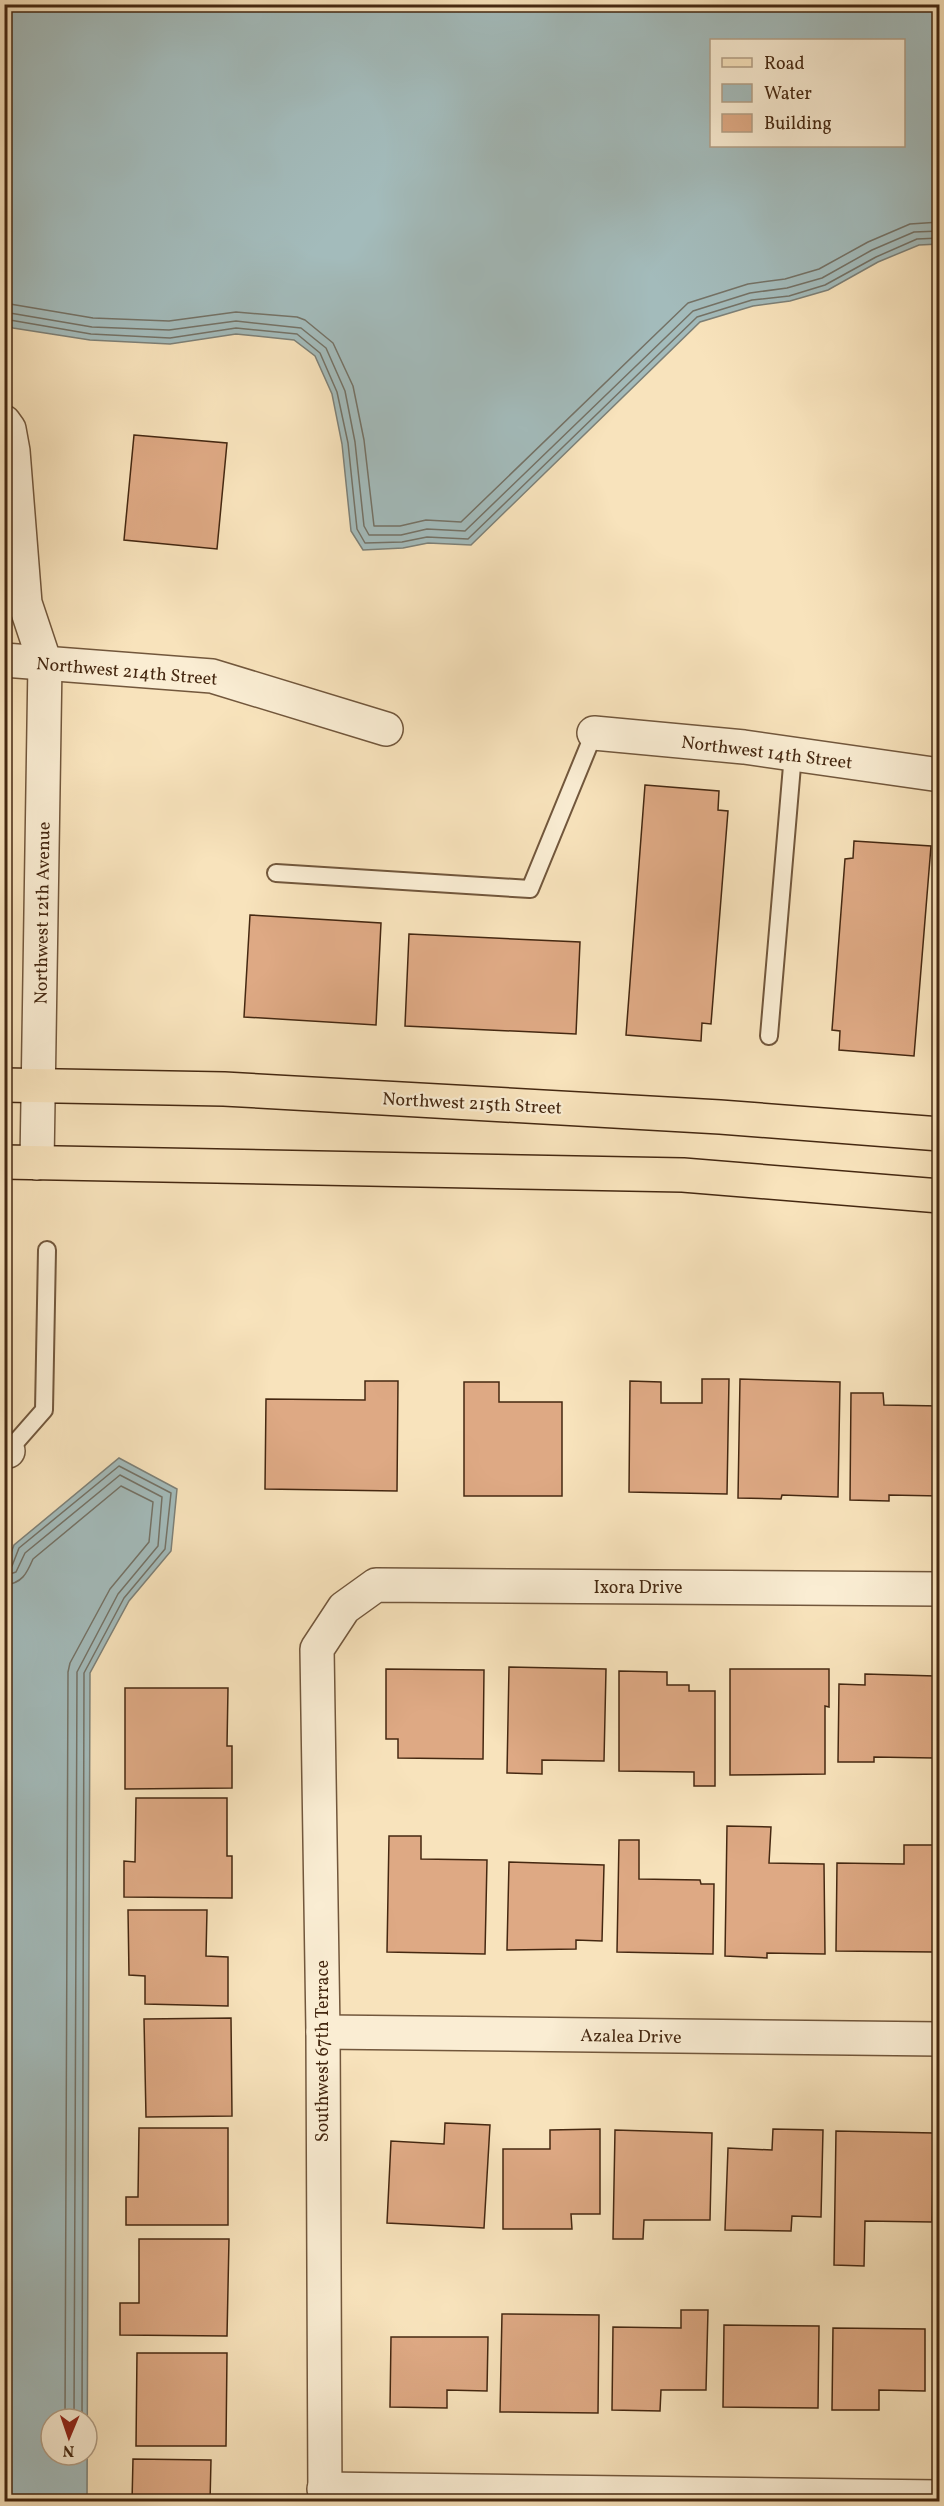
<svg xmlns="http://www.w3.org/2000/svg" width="944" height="2506" viewBox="0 0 944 2506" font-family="Vollkorn,serif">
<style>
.water{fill:#a3bbbb;stroke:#7d8077;stroke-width:1.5;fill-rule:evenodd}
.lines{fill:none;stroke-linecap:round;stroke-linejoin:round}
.shore{stroke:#747266;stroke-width:1.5}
.building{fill:#dea984;stroke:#452811;stroke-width:1.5}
.lane-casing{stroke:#72573c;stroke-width:20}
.street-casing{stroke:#72573c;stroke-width:36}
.primary-casing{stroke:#452811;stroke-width:36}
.lane{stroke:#faedd3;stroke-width:16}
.street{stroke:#faedd3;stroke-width:33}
.primary{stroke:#f8e3bc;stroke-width:33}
.labels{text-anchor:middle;stroke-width:4.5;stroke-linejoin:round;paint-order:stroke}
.street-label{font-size:18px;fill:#452811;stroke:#faedd3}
</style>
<rect width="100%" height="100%" fill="#f8e3bc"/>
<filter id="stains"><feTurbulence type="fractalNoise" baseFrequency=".00333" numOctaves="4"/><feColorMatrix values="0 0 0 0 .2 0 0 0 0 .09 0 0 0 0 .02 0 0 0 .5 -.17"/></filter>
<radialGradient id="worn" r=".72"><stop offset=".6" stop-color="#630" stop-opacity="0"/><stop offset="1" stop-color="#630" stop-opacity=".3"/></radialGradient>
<!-- water -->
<g class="water">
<path d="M4,5h935v239l-20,1 -41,17 -50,28 -38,11 -37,5 -53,16 -229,223 -43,-2 -25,5 -40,2 -12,-19 -9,-87 -10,-50 -17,-38 -21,-16 -58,-6 -66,10 -80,-4 -77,-12 -8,-4zM712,40h192v106h-192z"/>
<path d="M119,1458l58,31 -6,62 -42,50 -39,72 -3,828h-82v-932l9,-24zM51,2419h36v36h-36z"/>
</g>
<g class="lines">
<!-- shore -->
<g class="shore">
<polyline points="4,303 93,318 169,321 236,312 297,317 305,320 333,343 353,386 364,440 374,526 400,526 426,520 461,522 688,303 748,284 785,279 819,269 868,242 910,224 940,222"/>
<polyline points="4,312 92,327 169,330 236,321 301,328 326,348 345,391 355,442 364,526 369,535 401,535 427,529 465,531 693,311 750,293 787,288 822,278 872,250 914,232 940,231"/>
<polyline points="4,319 91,334 170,338 236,328 297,334 320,353 337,392 348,443 357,529 365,543 402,542 427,537 468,539 697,317 752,300 789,296 825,285 876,257 917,239 940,238"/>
<polyline points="4,1569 12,1566 19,1548 119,1466 171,1493 165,1549 124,1598 84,1673 82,2419"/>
<polyline points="4,1576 16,1572 25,1553 120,1475 162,1497 158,1546 118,1594 77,1672 74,2419"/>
<path d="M4,1585c18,-1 23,-12 29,-26l88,-73 32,16 -4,40 -39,47 -40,74 -2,9 -3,747"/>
</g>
</g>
<!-- building -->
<g class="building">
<polygon points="134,435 227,443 217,549 124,540"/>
<polygon points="645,785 719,791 718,810 728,811 711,1024 702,1023 701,1041 626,1035"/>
<polygon points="854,841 931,846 914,1056 839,1050 840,1031 832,1030 845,859 853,858"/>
<polygon points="250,915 381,923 376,1025 244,1017"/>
<polygon points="409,934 580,942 576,1034 405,1026"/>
<polygon points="702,1379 729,1379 727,1494 629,1492 630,1381 661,1382 661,1403 702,1403"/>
<polygon points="740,1379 840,1382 838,1497 782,1495 781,1499 738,1498"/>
<polygon points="365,1381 398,1381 397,1491 265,1489 266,1399 365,1400"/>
<polygon points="464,1382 499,1382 499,1402 562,1402 562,1496 464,1496"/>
<polygon points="851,1393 883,1393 884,1405 940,1406 940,1496 889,1495 889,1501 850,1500"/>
<polygon points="509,1667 606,1669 604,1761 542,1760 542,1774 507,1773"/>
<polygon points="386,1669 484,1670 483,1759 398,1758 398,1739 386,1739"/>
<polygon points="730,1669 829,1669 829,1707 825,1706 825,1774 730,1775"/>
<polygon points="619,1671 667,1672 667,1685 689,1685 689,1691 715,1691 715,1786 694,1786 694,1772 619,1771"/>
<polygon points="865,1674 935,1676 934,1758 874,1757 874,1762 838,1762 839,1684 865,1685"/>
<polygon points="125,1688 228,1688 227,1746 232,1746 232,1788 125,1789"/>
<polygon points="136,1798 227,1798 227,1856 232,1856 232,1898 124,1897 124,1861 135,1862"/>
<polygon points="727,1826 771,1827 769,1863 824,1864 825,1954 767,1953 767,1958 725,1956"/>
<polygon points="389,1836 421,1836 421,1859 487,1860 485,1954 387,1952"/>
<polygon points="619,1840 639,1840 639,1879 700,1880 701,1884 714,1884 713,1954 617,1952"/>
<polygon points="904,1845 934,1845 933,1952 836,1951 837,1863 904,1864"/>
<polygon points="509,1862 604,1865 602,1941 576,1940 576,1949 507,1950"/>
<polygon points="128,1910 207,1910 206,1956 228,1957 228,2006 145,2004 145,1976 129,1975"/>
<polygon points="231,2018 232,2116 146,2117 144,2019"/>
<polygon points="445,2123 490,2125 484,2228 387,2223 391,2141 444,2144"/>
<polygon points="139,2128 228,2128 228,2225 126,2225 126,2197 138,2197"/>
<polygon points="600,2129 600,2214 571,2214 572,2229 503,2229 503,2149 550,2149 550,2130"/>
<polygon points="773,2129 823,2130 821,2217 792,2216 791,2231 725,2230 728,2148 772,2150"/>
<polygon points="615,2130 712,2133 710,2220 644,2220 643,2239 613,2239"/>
<polygon points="836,2131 934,2133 932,2222 865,2221 864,2266 834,2265"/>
<polygon points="139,2239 229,2239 227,2336 120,2335 120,2303 139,2303"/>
<polygon points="681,2310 708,2310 706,2390 661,2390 660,2411 612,2410 613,2327 681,2328"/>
<polygon points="502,2314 599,2315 598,2413 500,2412"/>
<polygon points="724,2325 819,2326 818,2408 723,2407"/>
<polygon points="833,2328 925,2329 925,2391 879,2390 879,2410 832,2410"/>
<polygon points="391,2337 488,2337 487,2391 447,2390 447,2408 390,2407"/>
<polygon points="137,2353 227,2353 226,2446 136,2446"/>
<polygon points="133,2459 211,2460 210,2502 132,2502"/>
</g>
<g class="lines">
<defs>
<g id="lane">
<polyline points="276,873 530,889 594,733"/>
<polyline points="769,1036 793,754"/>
<polyline points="8,1451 44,1410 47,1250"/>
</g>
<g id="street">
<polyline points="4,422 9,429 13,451 25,603 45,663 37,1163"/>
<polyline points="4,660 212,676 386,729"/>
<polyline points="594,733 744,747 940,775"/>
<polyline points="4,1451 8,1451"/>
<polyline points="323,2032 940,2039"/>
<polyline points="324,2489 940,2497"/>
<polyline points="325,2502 323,2032 317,1649 344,1608 376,1585 940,1589"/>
</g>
<g id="primary">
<polyline points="4,1085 224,1089 720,1117 940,1134"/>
<polyline points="4,1162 683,1175 940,1196"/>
</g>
</defs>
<!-- lane casing -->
<use href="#lane" class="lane-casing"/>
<!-- street casing -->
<use href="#street" class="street-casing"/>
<!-- primary casing -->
<use href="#primary" class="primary-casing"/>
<!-- lane -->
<use href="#lane" class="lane"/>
<!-- street -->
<use href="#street" class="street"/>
<!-- primary -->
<use href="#primary" class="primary"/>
</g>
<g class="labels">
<!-- street labels -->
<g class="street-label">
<text transform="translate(127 671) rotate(5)" y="6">Northwest 214th Street</text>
<text transform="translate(767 752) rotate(7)" y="6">Northwest 14th Street</text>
<text transform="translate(42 913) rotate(-89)" y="6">Northwest 12th Avenue</text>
<text transform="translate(472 1103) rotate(3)" y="6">Northwest 215th Street</text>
<text x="638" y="1593">Ixora Drive</text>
<text transform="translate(631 2036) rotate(1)" y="6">Azalea Drive</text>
<text transform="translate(322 2051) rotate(-90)" y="6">Southwest 67th Terrace</text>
</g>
</g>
<!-- margin -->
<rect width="944" height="2506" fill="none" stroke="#f8e3bc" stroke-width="24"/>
<rect x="6" y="6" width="932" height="2494" fill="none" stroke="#452811" stroke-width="3"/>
<rect x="12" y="12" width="920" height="2482" fill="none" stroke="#452811" stroke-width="1.5"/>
<!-- legend -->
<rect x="710" y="39" width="195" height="108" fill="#faedd3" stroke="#b29e85" stroke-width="1.5"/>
<rect x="722" y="58" width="30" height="9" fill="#f8e3bc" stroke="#b29e85" stroke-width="1.5"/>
<text x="764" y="69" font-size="18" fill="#452811">Road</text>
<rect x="722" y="84" width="30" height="18" fill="#a3bbbb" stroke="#b29e85" stroke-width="1.5"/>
<text x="764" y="99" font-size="18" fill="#452811">Water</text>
<rect x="722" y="114" width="30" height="18" fill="#dea984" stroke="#b29e85" stroke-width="1.5"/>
<text x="764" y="129" font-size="18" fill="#452811">Building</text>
<!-- north arrow -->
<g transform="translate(69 2437) rotate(182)"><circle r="28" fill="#faedd3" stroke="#b29e85" stroke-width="1.5"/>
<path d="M0-4.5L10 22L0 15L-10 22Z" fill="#8f2418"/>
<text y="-9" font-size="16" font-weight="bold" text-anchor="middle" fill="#452811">N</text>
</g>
<rect width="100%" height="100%" filter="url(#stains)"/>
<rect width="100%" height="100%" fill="url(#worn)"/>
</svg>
